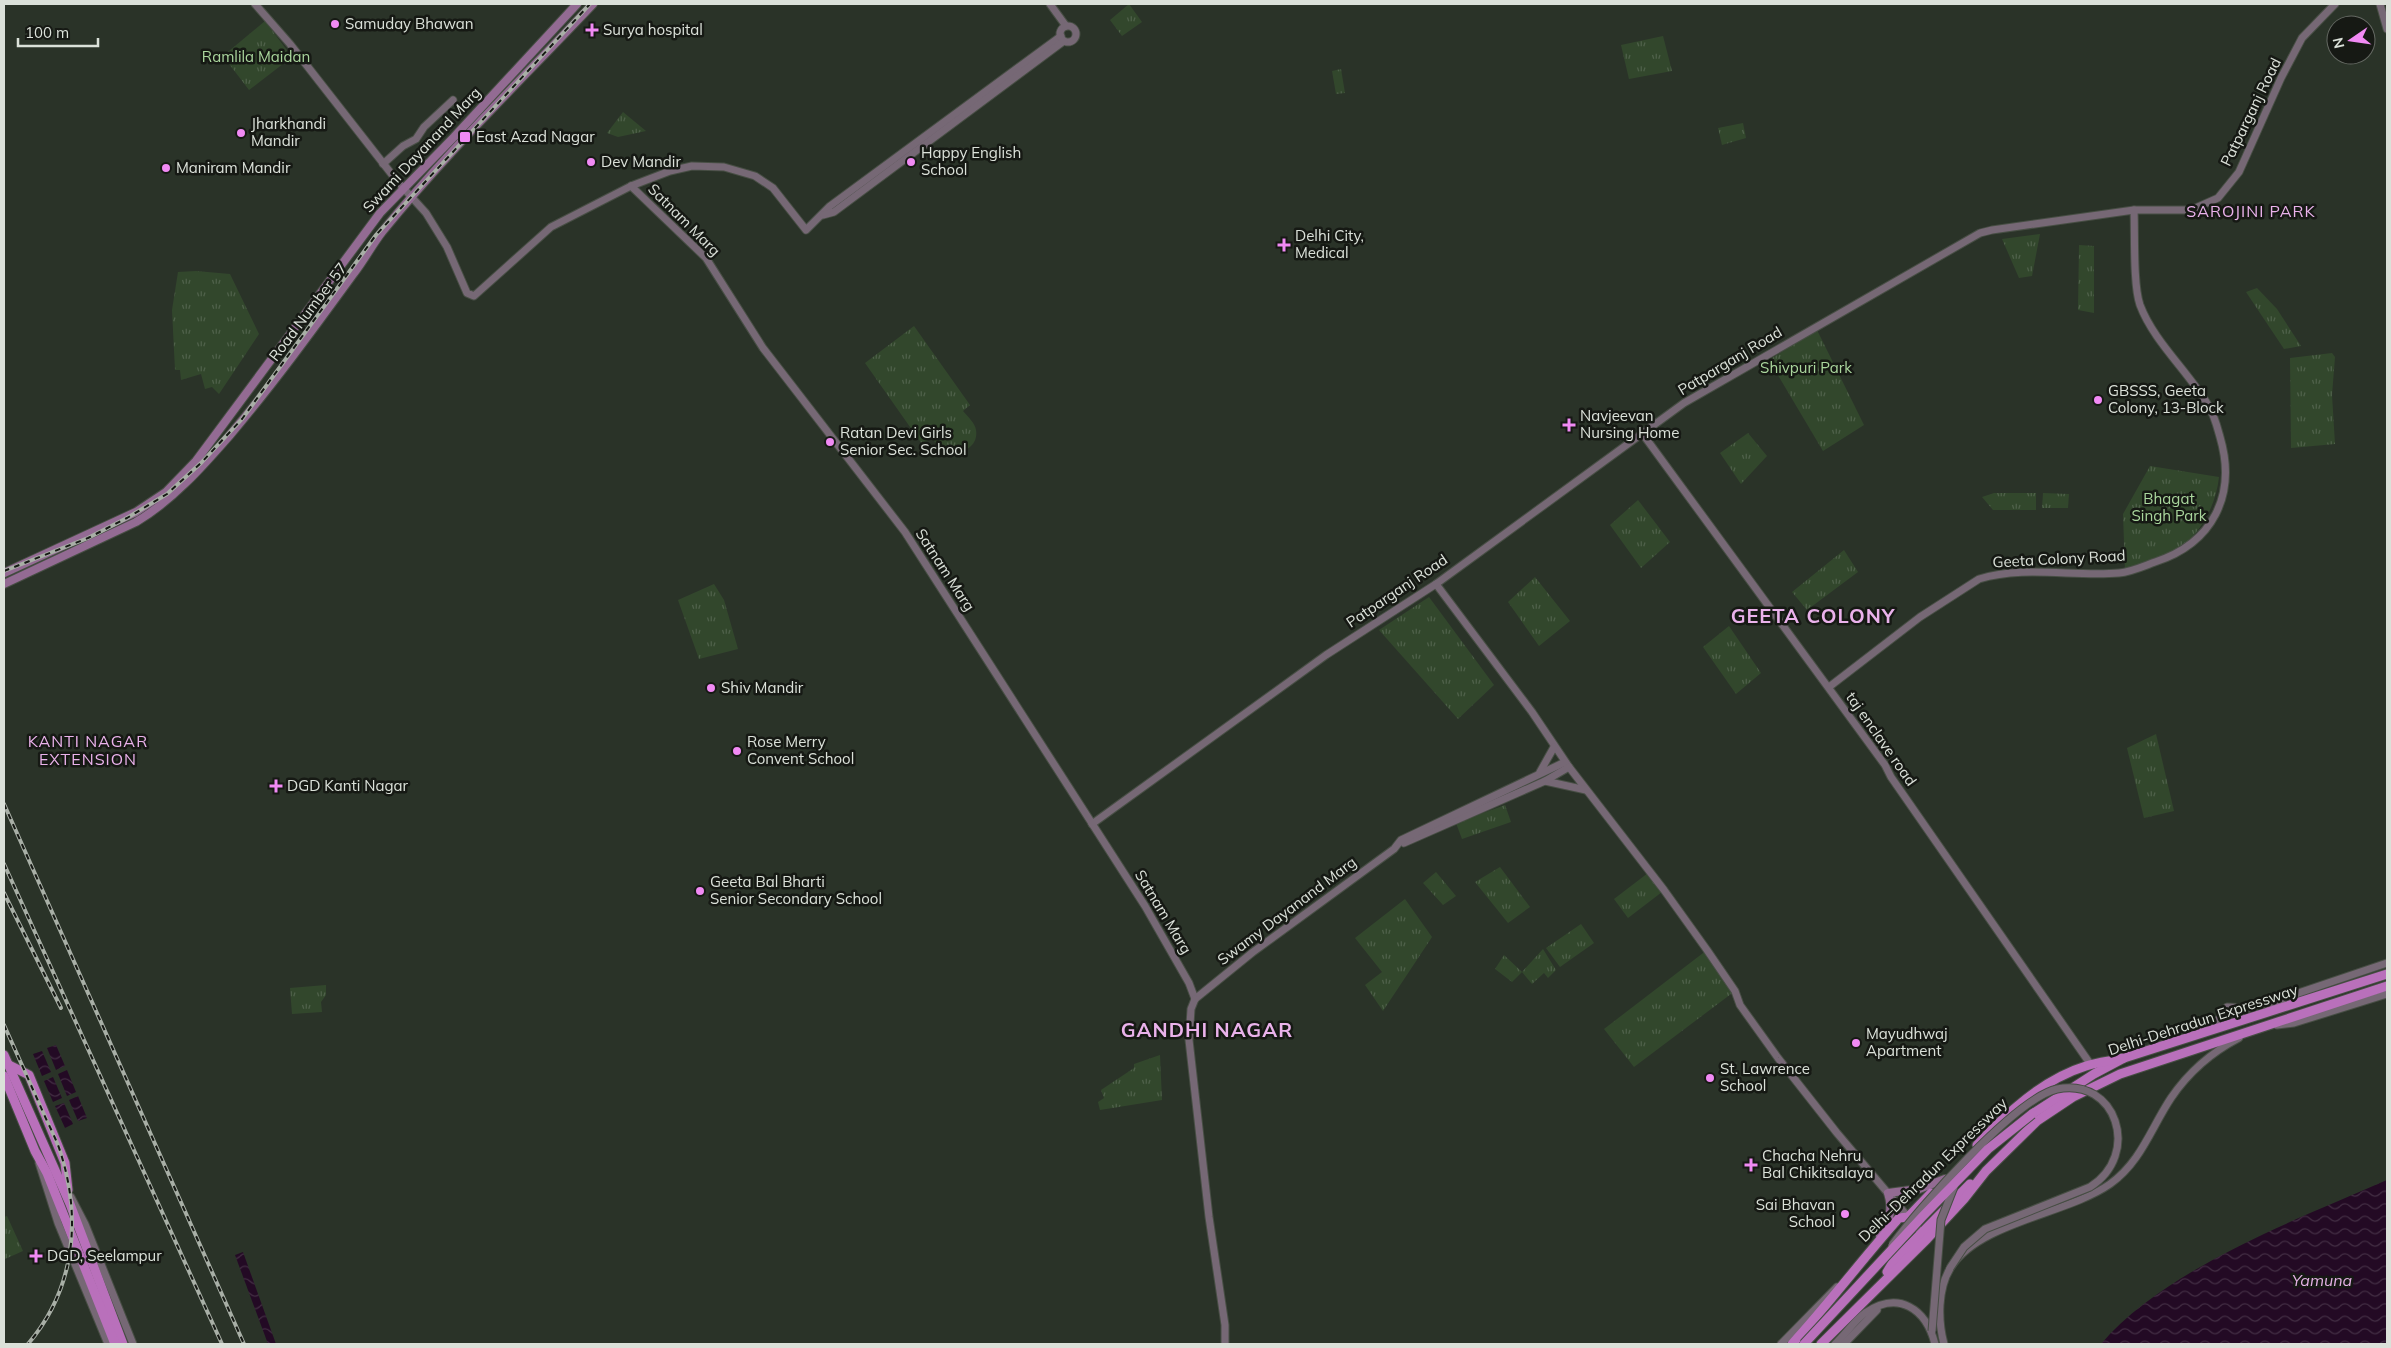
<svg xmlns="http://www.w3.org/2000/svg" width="2391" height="1348" viewBox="0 0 2391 1348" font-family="Mulish,sans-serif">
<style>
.park{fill:url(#park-tufts)}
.water{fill:url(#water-waves)}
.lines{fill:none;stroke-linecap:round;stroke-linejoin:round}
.secondary-casing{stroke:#474e44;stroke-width:9}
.primary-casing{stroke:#474e44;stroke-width:10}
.highway-casing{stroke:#474e44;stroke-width:11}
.secondary{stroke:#766875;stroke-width:7}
.primary{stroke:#936b93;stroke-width:8}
.highway{stroke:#b970bb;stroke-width:9}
.rail-casing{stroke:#a8afa6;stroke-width:4}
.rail{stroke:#161914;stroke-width:2;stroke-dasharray:5.5;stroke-linecap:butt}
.secondary-bridge-casing{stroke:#474e44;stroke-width:9;stroke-linecap:butt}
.highway-bridge-casing{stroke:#474e44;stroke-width:11;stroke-linecap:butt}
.secondary-bridge{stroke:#766875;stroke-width:7}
.highway-bridge{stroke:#b970bb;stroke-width:9}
.poi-dot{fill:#f18af4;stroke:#161914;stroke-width:2}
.labels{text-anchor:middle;stroke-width:5;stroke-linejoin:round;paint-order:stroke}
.poi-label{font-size:15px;fill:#dbe1d9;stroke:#161914;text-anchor:start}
.park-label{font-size:15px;fill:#aad69d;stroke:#161914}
.street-label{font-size:15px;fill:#dbe1d9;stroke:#161914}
.neighbourhood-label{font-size:16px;letter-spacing:1px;fill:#eab2eb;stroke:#161914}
.water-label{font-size:16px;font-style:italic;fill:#e3b0e3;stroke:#161914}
.district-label{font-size:20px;font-weight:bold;letter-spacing:1px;fill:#eab2eb;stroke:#161914}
</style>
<defs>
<pattern id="park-tufts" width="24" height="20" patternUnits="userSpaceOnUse" patternTransform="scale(1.25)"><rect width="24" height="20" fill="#32472c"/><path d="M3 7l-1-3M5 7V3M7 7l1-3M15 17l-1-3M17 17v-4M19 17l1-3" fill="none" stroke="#4f614a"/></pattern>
<pattern id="water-waves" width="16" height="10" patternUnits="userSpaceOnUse" patternTransform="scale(1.25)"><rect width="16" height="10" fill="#230a24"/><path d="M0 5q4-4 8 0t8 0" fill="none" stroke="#422d43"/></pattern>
</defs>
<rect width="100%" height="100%" fill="#2a3328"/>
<!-- park -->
<g class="park">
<polygon points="1129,4 1142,22 1122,36 1110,20"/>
<polygon points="265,21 292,57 249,90 223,56"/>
<polygon points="1663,36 1672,71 1629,79 1621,45"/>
<polygon points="1341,69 1345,93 1336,94 1332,71"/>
<polygon points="623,112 646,131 618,137 607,133"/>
<polygon points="1743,123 1746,138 1722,145 1718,128"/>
<polygon points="2040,234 2032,276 2019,278 2002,239"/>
<polygon points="2079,245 2094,246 2094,313 2078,310"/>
<polygon points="196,271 230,274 259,334 219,394 212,387 205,389 201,374 181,380 180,370 175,370 172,310 178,272"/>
<polygon points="2257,288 2277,309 2301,346 2284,349 2246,292"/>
<path d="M914,326l56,79 -7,6c5,6 12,12 13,19 3,19 -19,27 -33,19 -5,-2 -8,-7 -11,-11l-10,6 -57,-81z"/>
<polygon points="1817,330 1864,425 1823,451 1769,360"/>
<polygon points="2332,353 2335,357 2332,395 2335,444 2291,448 2290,358"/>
<polygon points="1748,433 1767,456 1741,484 1720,453"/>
<path d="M2150,466l69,11c-3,29 -19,59 -45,75 -14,8 -33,12 -49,18l-2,-56z"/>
<polygon points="1994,493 2036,493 2036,510 1993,510 1982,497"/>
<polygon points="2043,493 2069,494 2068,508 2042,508"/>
<polygon points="1638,500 1670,542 1641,568 1610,525"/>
<polygon points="1844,550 1858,572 1807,610 1792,592"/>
<polygon points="1535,577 1570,621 1539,646 1508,602"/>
<polygon points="714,584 724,600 738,649 699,659 678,600"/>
<polygon points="1429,597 1494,685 1458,719 1379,630"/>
<polygon points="1729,626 1761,673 1736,694 1703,647"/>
<polygon points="2156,734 2174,811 2144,818 2127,748"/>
<polygon points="1505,805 1511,822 1462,839 1456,823"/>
<polygon points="1500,867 1530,907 1508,923 1475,882"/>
<polygon points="1436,872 1456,896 1443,905 1423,883"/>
<polygon points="1648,873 1662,892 1628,918 1614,899"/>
<polygon points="1405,899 1432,937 1383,1011 1365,985 1382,972 1355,938"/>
<polygon points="1581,924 1594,943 1560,967 1546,948"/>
<polygon points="1543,949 1556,970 1548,978 1544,973 1532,984 1522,972 1512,982 1495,969 1504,955 1522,972"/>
<polygon points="1707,950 1735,991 1634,1067 1604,1029"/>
<polygon points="326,985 326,995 321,1002 322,1012 292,1014 290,988"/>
<polygon points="1160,1055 1162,1100 1100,1110 1098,1102 1104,1098 1101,1090 1134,1068 1134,1064"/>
<polygon points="7,1216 23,1251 5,1259 4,1217"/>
</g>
<!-- water -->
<g class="water">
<polygon points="56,1045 65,1066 56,1070 47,1048"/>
<polygon points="42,1051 51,1072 42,1076 33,1054"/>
<polygon points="67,1070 76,1092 67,1096 58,1074"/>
<polygon points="53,1077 62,1098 53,1102 44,1081"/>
<polygon points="78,1096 87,1118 78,1121 69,1100"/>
<polygon points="64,1103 73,1124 65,1128 55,1106"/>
<path d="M2387,1180v164h-286c65,-76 195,-124 286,-164z"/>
<polygon points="243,1252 276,1344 268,1344 235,1255"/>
</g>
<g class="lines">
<defs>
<g id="secondary">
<polyline points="255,4 290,44 397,181 426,213 447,247 467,293 474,296 551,227 631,186 670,171 692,166 724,167 755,176 773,188 806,230 830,206 1061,36"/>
<polyline points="1050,4 1066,26"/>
<polyline points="2380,4 2387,29"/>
<circle cx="1068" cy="34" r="8"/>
<polyline points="383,164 403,146 416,139 424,127 453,100"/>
<polyline points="631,186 706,258 763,348 905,532 1145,906 1189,983 1195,999"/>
<polyline points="823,215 834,212 1064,41"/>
<polyline points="1642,433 1885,765 1891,777 2091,1065"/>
<polyline points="1436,584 1532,712 1569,767 1664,890 1707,950 1735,991 1740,1005 1778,1058 1837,1133 1925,1237"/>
<path d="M1829,687l91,-70 59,-38c45,-14 94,-2 140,-6 12,-1 25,-7 36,-11 58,-19 82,-67 65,-125 -3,-11 -6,-23 -12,-32 -20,-34 -54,-63 -68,-100 -7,-20 -5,-71 -6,-95"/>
<polyline points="1540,772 1554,747"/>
<polyline points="1545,781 1586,790"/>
<polyline points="1092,824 1326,655 1436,584 1684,403 1980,233 1992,230 2134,210 2191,210 2218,198 2239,172 2281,78 2302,38 2335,4"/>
<polyline points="1404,843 1545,781 1569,767"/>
<polyline points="1195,999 1253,952 1394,849 1401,840 1565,762"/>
<polyline points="1195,999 1191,1009 1189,1040 1209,1217 1225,1325 1225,1344"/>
<polyline points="2268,1011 2284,998 2387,963"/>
<polyline points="2277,1025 2294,1023 2387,994"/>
<polyline points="2196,1035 2203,1026 2222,1018 2227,1007 2248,1008 2279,999"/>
<polyline points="39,1163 58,1223 108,1344"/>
<polyline points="71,1197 85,1224 133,1344"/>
<polyline points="1781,1344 1837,1287"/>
<path d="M1835,1344c10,-9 19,-23 30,-31 34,-23 61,-4 70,31"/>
<polyline points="1844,1344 1877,1310"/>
<path d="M1944,1344c-6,-23 -7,-55 7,-77 29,-45 116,-53 159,-83 31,-22 41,-56 61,-86 17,-25 41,-46 68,-60"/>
</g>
<g id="primary">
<polyline points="4,573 136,512 166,492 196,461 380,213 454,137 577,4"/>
<path d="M4,584l132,-62c37,-22 66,-55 94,-87 44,-52 84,-107 124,-162 10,-13 18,-28 28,-41 65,-80 140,-153 211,-228"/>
<path d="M1880,1235c10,-14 13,-26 8,-42l31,-4 26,-10"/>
</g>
<g id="highway">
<polyline points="4,1055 70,1204 123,1344"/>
<polyline points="7,1064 29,1075 65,1163 68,1190"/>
<polyline points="4,1076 35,1151 47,1173 115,1344"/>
<polyline points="2032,1114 2094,1074 2124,1058 2387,974"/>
<path d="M1977,1145c29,-31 66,-66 109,-79 12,-4 25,-5 38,-8"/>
<polyline points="1887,1272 1893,1262 1970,1184"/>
<path d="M1792,1344c37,-40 70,-85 107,-126l9,-1 23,-24"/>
<polyline points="1821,1344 1927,1239 1964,1199 1986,1171 2037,1121 2073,1097 2120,1074 2387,986"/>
</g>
</defs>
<!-- secondary casing -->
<use href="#secondary" class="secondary-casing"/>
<!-- primary casing -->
<use href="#primary" class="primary-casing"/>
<!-- highway casing -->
<use href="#highway" class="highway-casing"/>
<!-- secondary -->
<use href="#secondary" class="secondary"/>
<!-- primary -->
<use href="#primary" class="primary"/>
<!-- highway -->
<use href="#highway" class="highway"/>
<defs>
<g id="rail">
<polyline points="4,571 88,538 127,518 167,494 201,463 242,419 376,235 590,4"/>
<polyline points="4,804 244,1344"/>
<polyline points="4,864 222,1344"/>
<polyline points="4,893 61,1008"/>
<path d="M4,1025c13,29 26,58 39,87 6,14 14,28 18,42 21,67 13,136 -33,190"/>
</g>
</defs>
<!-- rail casing -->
<use href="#rail" class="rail-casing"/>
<!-- rail -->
<use href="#rail" class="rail"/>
<defs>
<g id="secondary-bridge">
<path d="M1892,1245c26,-36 124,-147 165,-156 59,-12 85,65 33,98l-105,42 -21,18 -14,21"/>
<polyline points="1932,1331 1941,1220 1954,1187"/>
</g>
<polyline id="highway-bridge" points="1804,1344 1923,1216 1988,1149 2032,1114"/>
</defs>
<!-- secondary-bridge casing -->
<use href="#secondary-bridge" class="secondary-bridge-casing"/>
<!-- highway-bridge casing -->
<use href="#highway-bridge" class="highway-bridge-casing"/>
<!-- secondary-bridge -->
<use href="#secondary-bridge" class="secondary-bridge"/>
<!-- highway-bridge -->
<use href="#highway-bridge" class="highway-bridge"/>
</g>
<!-- markers -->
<g class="poi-dot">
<circle cx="335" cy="24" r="5"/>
<path d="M589.5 22.5h5v5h5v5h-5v5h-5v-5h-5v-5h5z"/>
<circle cx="241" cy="133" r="5"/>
<rect x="459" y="131" width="12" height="12" rx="2.5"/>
<circle cx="591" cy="162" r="5"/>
<circle cx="911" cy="162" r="5"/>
<circle cx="166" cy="168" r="5"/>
<path d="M1281.5 237.5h5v5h5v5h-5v5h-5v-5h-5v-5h5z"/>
<circle cx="2098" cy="400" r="5"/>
<path d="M1566.5 417.5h5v5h5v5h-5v5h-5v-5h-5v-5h5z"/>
<circle cx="830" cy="442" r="5"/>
<circle cx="711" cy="688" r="5"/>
<circle cx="737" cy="751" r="5"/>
<path d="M273.5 778.5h5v5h5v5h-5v5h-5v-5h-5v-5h5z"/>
<circle cx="700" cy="891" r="5"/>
<circle cx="1856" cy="1043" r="5"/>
<circle cx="1710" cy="1078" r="5"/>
<path d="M1748.5 1157.5h5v5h5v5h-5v5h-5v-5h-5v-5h5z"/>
<circle cx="1845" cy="1214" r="5"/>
<path d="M33.5 1248.5h5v5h5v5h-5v5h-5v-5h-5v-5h5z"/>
</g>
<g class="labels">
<!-- poi labels -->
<g class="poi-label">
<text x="345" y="29">Samuday Bhawan</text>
<text x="603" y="35">Surya hospital</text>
<text x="251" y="129">Jharkhandi<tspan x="251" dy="17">Mandir</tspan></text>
<text x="476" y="142">East Azad Nagar</text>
<text x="921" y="158">Happy English<tspan x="921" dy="17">School</tspan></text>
<text x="601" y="167">Dev Mandir</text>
<text x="176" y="173">Maniram Mandir</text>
<text x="1295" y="241">Delhi City,<tspan x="1295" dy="17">Medical</tspan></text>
<text x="2108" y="396">GBSSS, Geeta<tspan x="2108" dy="17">Colony, 13-Block</tspan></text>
<text x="1580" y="421">Navjeevan<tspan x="1580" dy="17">Nursing Home</tspan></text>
<text x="840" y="438">Ratan Devi Girls<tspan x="840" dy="17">Senior Sec. School</tspan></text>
<text x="721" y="693">Shiv Mandir</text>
<text x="747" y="747">Rose Merry<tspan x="747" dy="17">Convent School</tspan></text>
<text x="287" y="791">DGD Kanti Nagar</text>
<text x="710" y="887">Geeta Bal Bharti<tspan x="710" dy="17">Senior Secondary School</tspan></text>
<text x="1866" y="1039">Mayudhwaj<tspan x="1866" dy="17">Apartment</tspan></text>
<text x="1720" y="1074">St. Lawrence<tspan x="1720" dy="17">School</tspan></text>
<text x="1762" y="1161">Chacha Nehru<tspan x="1762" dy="17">Bal Chikitsalaya</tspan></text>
<text x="1835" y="1210" text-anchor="end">Sai Bhavan<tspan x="1835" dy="17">School</tspan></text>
<text x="47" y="1261">DGD, Seelampur</text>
</g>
<!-- park labels -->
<g class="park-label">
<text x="256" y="62">Ramlila Maidan</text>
<text x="1806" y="373">Shivpuri Park</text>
<text x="2169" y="504">Bhagat<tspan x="2169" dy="17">Singh Park</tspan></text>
</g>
<!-- street labels -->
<g class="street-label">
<text transform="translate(2251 112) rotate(-64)" y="5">Patparganj Road</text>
<text transform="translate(422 150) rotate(-47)" y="5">Swami Dayanand Marg</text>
<text transform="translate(684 220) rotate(45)" y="5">Satnam Marg</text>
<text transform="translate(308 312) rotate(-53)" y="5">Road Number 57</text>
<text transform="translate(1730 361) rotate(-31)" y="5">Patparganj Road</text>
<text transform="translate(2059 559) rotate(-3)" y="5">Geeta Colony Road</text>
<text transform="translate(945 570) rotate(57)" y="5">Satnam Marg</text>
<text transform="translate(1397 591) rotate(-34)" y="5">Patparganj Road</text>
<text transform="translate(1881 739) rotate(55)" y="5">taj enclave road</text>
<text transform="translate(1287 911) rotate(-37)" y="5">Swamy Dayanand Marg</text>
<text transform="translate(1163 912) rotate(59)" y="5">Satnam Marg</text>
<text transform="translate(2203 1020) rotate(-18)" y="5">Delhi-Dehradun Expressway</text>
<text transform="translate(1933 1170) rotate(-44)" y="5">Delhi–Dehradun Expressway</text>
</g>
<!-- neighbourhood labels -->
<g class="neighbourhood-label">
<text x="2251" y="217">SAROJINI PARK</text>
<text x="88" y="747">KANTI NAGAR<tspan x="88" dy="18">EXTENSION</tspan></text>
</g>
<!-- water labels -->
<g class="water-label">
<text x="2322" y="1286">Yamuna</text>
</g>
<!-- district labels -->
<g class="district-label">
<text x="1813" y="623">GEETA COLONY</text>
<text x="1207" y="1037">GANDHI NAGAR</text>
</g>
</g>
<!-- border -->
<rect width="2391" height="1348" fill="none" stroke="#dbe1d9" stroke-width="10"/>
<!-- north arrow -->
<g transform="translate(2351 40) rotate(257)"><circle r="24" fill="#161914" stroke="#656963"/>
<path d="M0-4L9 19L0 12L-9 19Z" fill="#f18af4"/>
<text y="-8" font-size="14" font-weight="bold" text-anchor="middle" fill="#dbe1d9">N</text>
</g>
<!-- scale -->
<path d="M18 38v8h80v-8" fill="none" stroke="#dbe1d9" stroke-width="2.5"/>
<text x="25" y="38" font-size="15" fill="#dbe1d9" stroke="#161914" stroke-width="4" paint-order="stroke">100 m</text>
</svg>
